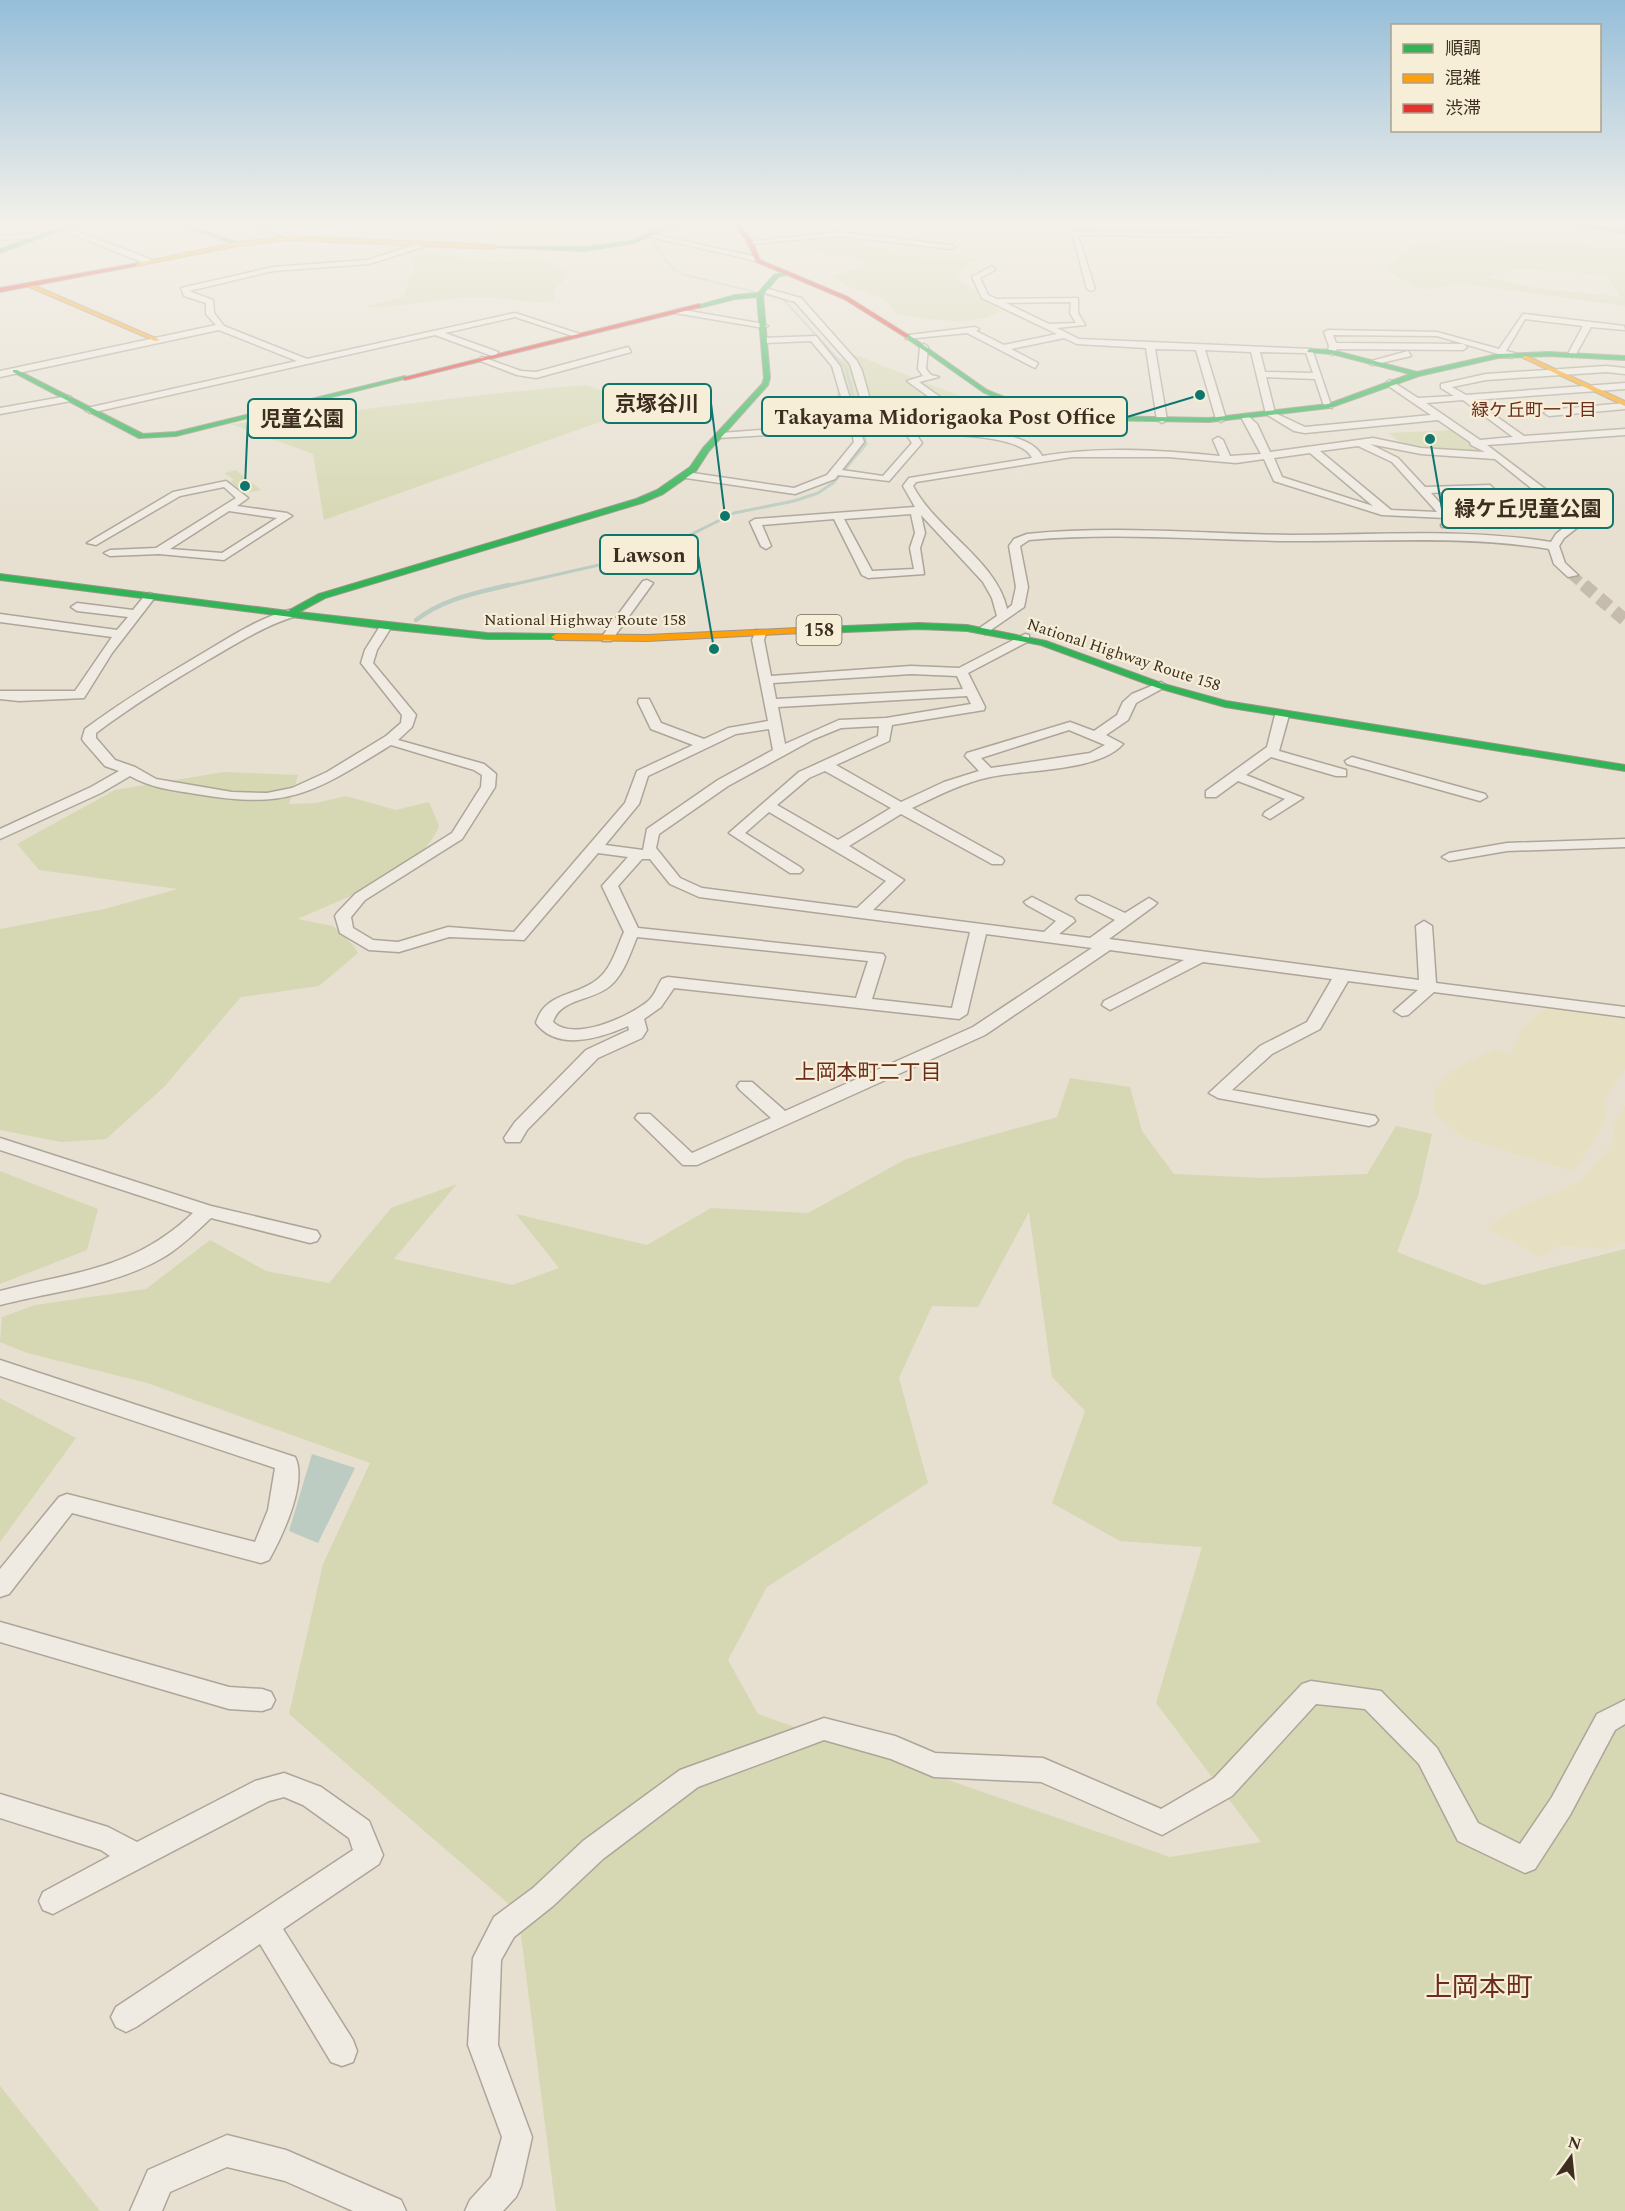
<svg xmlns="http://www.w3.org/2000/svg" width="1625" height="2211" viewBox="0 0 1625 2211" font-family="Spectral,'Noto Sans JP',serif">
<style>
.farmland{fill:#e6dfc2}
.green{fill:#d6d7b3;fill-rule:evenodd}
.water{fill:#bcccc2}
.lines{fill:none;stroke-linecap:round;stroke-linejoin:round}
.stream-far2{stroke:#bcccc2;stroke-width:2}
.stream-far1{stroke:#bcccc2;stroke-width:3}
.stream{stroke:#bcccc2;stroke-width:4.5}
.street-tunnel-far1{stroke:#c5bcae;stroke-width:10;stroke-dasharray:10 5;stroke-linecap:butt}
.street-tunnel{stroke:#c5bcae;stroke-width:13;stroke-dasharray:13 7;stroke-linecap:butt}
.street-casing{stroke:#ada599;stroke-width:3}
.fast-casing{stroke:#9c958a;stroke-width:2}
.slow-casing{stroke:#9c958a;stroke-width:2}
.jam-casing{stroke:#9c958a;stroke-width:2}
.street{fill:#efebe3;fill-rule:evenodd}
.fast{fill:#30b455;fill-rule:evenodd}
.slow{fill:#ff9f0a;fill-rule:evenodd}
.jam{fill:#e5322d;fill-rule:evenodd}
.labels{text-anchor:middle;stroke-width:4.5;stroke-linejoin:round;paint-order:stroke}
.far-street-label{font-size:16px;fill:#3d2e20;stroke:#f7eed8}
.far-neighbourhood-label{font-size:18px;fill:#6b2e1e;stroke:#f7eed8}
.shield{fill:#f7eed8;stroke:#756857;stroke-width:1.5}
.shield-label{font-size:18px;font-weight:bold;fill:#3d2e20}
.neighbourhood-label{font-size:21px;fill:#6b2e1e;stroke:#f7eed8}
.near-quarter-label{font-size:27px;fill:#6b2e1e;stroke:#f7eed8}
.leader{fill:none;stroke:#0f766e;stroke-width:2}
.callout-dot{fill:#0f766e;stroke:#f7eed8;stroke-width:2}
.callout{fill:#f7eed8;stroke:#0f766e;stroke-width:2}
.callout-label{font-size:21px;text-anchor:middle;font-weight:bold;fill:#3d2e20}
</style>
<rect width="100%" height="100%" fill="#e7e0d1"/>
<!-- farmland -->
<g class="farmland">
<polygon points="1545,1008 1625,1017 1625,1069 1603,1102 1607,1116 1591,1147 1572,1171 1464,1138 1433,1113 1434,1091 1450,1072 1495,1048 1510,1054 1520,1031"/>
<polygon points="1625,1105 1625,1242 1608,1249 1560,1246 1542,1258 1486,1228 1509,1212 1581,1181 1612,1143 1614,1125"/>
</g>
<!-- green -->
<g class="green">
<polygon points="0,221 70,221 31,232 0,235"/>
<polygon points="356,221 614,221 613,229 506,237 478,229"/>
<path d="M800,237l56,2 48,17 76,1 -26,20 31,19 15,15c-28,18 -72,7 -104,3l-11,-15 -39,-14 -12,-9 33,-12c-22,-15 -51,-7 -74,-20z"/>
<path d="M1457,238l168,10v58l-170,-23c-31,13 -44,3 -70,-14l28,-24zM1517,269l88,6 15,22 -83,-9 -51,-11z"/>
<path d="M432,253l55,9 56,-1 27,13 -16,16 1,11c-27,4 -53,-5 -79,-4 -38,1 -73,11 -112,10l39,-10 11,-29 -3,-11z"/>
<polygon points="843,350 970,400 834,410"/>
<path d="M587,385l55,22 -318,113 -11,-66 -82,-30c119,-11 237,-30 356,-39z"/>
<polygon points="1450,430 1482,452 1405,446 1388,433"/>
<polygon points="236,470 261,490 244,493 230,481 234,480 224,473"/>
<path d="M224,772l74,3 -9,29 27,-1 30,-7 50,14 33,-8 10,24c-18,46 -98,73 -141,93l35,7 20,19 5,8 -39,33 -78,11 -77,90 -58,52 -45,3 -61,-12v-201l104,-20 74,-20 -139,-19 -22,-26 98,-54z"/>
<path d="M1070,1078l60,9 12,44 32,43 89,4 104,-4 29,-48 36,8 -14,62 -21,56 86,33 142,-36v962h-1069l-38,-299 -229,-198 34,-150 47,-101 -223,-80 -120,-30 -27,-11 2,-25 33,-12 111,-16 64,-49 56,31 63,12 62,-75 66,-24 -63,75 118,26 47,-17 -43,-54 131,31 64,-37 97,5 98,-54 151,-42zM1029,1212l23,165 33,34 -33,92 68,38 82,6 -46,156 105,139 -91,15 -412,-143 -30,-54 39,-73 161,-104 -29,-105 33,-72 46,1z"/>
<polygon points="0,1171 98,1209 87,1250 0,1284"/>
<polygon points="0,1398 76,1438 0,1542"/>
<polygon points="0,2086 100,2211 0,2211"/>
</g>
<!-- water -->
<polygon class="water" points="312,1454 355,1468 318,1543 289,1531"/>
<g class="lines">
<!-- stream-far2 -->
<polyline class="stream-far2" points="694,221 659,236 652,243 673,269 682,274 783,299 846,368 849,381"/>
<!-- stream-far1 -->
<polyline class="stream-far1" points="502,587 630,558 680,540 734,513 794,501 818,493 833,483 866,444 849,380"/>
<!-- stream -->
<path class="stream" d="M416,620c27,-21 60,-27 93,-35"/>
<!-- street-tunnel-far1 -->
<polyline class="street-tunnel-far1" points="1572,575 1586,587"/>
<!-- street-tunnel -->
<polyline class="street-tunnel" points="1584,585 1625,620"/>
<defs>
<g id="street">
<polygon points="232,221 243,221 302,238 298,240"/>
<polygon points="62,226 150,259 151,261 144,263 60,229"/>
<polygon points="839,232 951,245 955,247 951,249 839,236 750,244 746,242"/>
<polygon points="1072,232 1229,233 1233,235 1229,237 1078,235 1095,289 1091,291 1087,289"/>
<polygon points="648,233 757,257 761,259 757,261 646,236"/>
<polygon points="40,234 42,237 0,240 0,236"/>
<polygon points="420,243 423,247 369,264 273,271 189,291 213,300 214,313 224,326 307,359 515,313 583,335 576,337 515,317 445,333 498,352 495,357 435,335 90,413 85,410 87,408 297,361 219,330 0,377 0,371 216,325 206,314 206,303 184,296 181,288 273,267 368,260"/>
<path d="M992,266l3,4 -15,8 8,17 9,4 81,-1v15l7,12 -28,3 22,11 233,10 20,59 -8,-2 -9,-27 -49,-2 9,36 30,14 126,-12 -44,-30 -1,-2 4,-3 28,18 36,-2 -13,-8v-4l45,-10 120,-8 19,2v6l-19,-2 -120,8 -34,7 14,8 159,-12v6l-152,11 51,36 101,-7v6l-138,10 94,71 1,8 -18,14 -5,8 6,17 13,12 -10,2 -14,-13 -5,-15c-86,-14 -172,-7 -260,-8 -87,-1 -173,-9 -260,-1l-9,6 8,41 -4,20 -39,27 -6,-4 2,-3 16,-11 -5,-18 -9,-16 -62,-67 4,18 -5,15 4,26 -56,4 -6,-3 -28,-56 -72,6 9,21 -5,3 -5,-3 -11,-24 5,-3 160,-12 -12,-21 6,-8 123,-20c-10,-24 -92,-24 -116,-24l6,9 -33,38 -51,-6 -3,4 -40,15 -109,-16 -5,-3 5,-3 108,16 33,-13 27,-33 -2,-9h-50l-84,5v-4l3,-1 81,-6h48l-18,-61 -21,-25 -46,2 -3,-5 54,-2 24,30 19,62h10l-19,-64 -55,-62 -33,-10 3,-4 36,10 56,63 5,10 16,57h62l-17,-13v-4l3,-1 18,13 17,-3 -54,-39 16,-5 -5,-7 2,-22 4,-3 4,3 -2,22 5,6 8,2 -20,5 56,40 -29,6c25,2 85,4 96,28 58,-10 119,-6 178,0l-7,-16 5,-3 5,3 7,16 31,-2 -20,-37 5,-3 11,10 13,28 103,-14 48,10 64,4 -14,-7 -1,-3 -32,-22 -133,13 -11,-2 -28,-17 -15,-62 -46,-2 21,69 -5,3 -5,-3 -20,-69 -41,-1 12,71 -5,3 -5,-3 -11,-72 -69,-4 -13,-6 -53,11 27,14 -3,5 -68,-35 -61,6 3,-4 66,-8 4,2 -3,2 28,14 53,-11 -75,-36 -10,-21zM1071,302l-1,11 6,10 -27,1 -43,-21zM1260,352l46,1 7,20 -48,-1zM1463,400l50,37 -33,3 -54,-37zM861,433l45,1 6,9 -29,33 -41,-6 22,-28zM1370,444l51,10 74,5 77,62 -16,13 -5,8c-87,-14 -173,-7 -260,-7 -88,-1 -176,-10 -264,-1l-13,5 -5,7 7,41 -4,18 -5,4c-10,-48 -71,-79 -94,-123l3,-4 156,-25h96l68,6 28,-4 10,22 108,34 64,3 5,-3 -20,-22 52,-3 29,27 -66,5 -5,3 1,2 79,-4 5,-3 -36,-35 -65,2 -27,-29zM1358,446l34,16 45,50 -46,-2 -71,-59zM1310,453l63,53 -91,-29 -8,-19zM911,514l4,19 -5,15 4,21 -42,2 -28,-52z"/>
<polygon points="678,309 764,324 768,326 764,328 675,313"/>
<polygon points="1523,314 1624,326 1625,330 1591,327 1576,354 1572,357 1568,354 1583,326 1525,319 1506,351 1515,353 1512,358 1437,336 1333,335 1336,343 1463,344 1467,347 1463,350 1337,349 1332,355 1328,352 1329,346 1324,332 1328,330 1437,332 1499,349"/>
<polygon points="628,347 631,352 536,378 517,375 478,360 482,357 521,371 536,372"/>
<polygon points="1408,351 1411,356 1372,365 1368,362"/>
<polygon points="68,396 71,397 71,401 0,414 0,408"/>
<polygon points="1625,403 1625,409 1549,416 1544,413 1549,410"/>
<path d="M226,481l22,17 -11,8 50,7 5,3 -68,44 -65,-6 -49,2 -6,-3 6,-3 46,-2 80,-50 -12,-11 -44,9 -84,49 -9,-2 86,-51zM229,511l48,7 -55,35 -52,-4z"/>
<polygon points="647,580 653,583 611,641 603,641 603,635 643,581"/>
<polygon points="150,593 156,596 112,653 84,698 19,701 0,699 0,691 75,691 112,637 0,622 0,614 117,630 128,617 77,611 71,607 77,603 133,610 146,594"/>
<path d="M289,610l4,1v6c-31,10 -57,27 -85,43 -39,23 -76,46 -112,73v5l19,22 20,7 21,12 76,13 35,1 25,-5 35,-16 59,-36 15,-13 1,-8 -41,-52 4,-13 17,-27h8l2,3 -15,24 -4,13 43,52 -4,12 -14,13 86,24 12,10 -1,13 -33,52 -97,61 -14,17 2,11 20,12 25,2 50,-15 66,5 111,-129 12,-32 56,-26 -42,-16 -13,-27 1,-3h10l12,24 43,16 24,-11 40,-7 -16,-81 4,-10 10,3 -2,7 7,36 140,-10 48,2 66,-34 4,1v6l-61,32 17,34 -1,3 -92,15 -3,16 -53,24 65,37 43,-20 35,-11 -14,-15 2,-3 103,-31 24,9 23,-16 6,-13 9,-8 29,-12 6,4 -31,17 -8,17 -22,15 17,9c-25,28 -97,25 -133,33 -28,6 -53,19 -78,31l90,50 2,3 -2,3h-10l-91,-50 -52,32 55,34 -31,30 171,22 12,-11 -29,-16 -3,-3 8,-5 41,21 2,3 -16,13 31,4 25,-18 -36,-18 -3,-3 3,-3h10l36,17 24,-15 8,5 -3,3 -45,33 310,41 -3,-54 8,-5 8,5 4,57 189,24v10l-191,-25 -26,23 -6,1 -8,-5 24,-21 -70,-9 -28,48 -48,25 -40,36 143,26 3,4 -3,4 -6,2 -151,-28 -9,-5 51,-47 47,-24 25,-43 -129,-17 -93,48 -8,-5 2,-4 80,-41 -74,-10 -125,85 -288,130h-14l-48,-47 3,-4h12l42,39 79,-35 -31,-28 -3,-4 3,-4h12l33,29 188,-84 119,-79 -106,-14 -19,80 -8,5 -285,-31 -13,19 -17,12 3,11 -5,8 -44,20 -71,72 -7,12h-14l-2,-4 11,-16 71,-72 43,-20 -1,-4c-27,12 -71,26 -92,-3 9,-32 42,-26 63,-45 13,-11 18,-31 25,-46l-22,-46 26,-29 -30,-4 -74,87 -75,-3 -50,15 -30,-2 -29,-17 -5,-17 2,-3 18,-19 97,-61 29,-46 1,-12 -8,-5 -83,-25c-78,48 -101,65 -195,49 -24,-4 -45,-6 -66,-18l-29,17 -101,46v-10l91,-42 28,-16 -14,-5 -21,-24 -2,-3 3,-10c36,-27 74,-50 113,-73 29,-17 58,-37 91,-46zM911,674l46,2 6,13 -187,10 -3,-16zM967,696l4,8 -85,14 -47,2 -54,24 -7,-37zM879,726l-1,10 -79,36 -70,61 61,40h10l3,-3 -3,-3 -55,-34 24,-21 117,69 -29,27 -155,-20 -22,-10 -24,-30 3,-14 69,-48 86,-47 27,-11zM769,729l4,21 -55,30 -71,49 -4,21 -38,-5 34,-41 9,-28 88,-42zM1069,730l36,15 -15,8 -99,15 -10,-10zM825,771l66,37 -53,32 -61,-35 32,-27zM642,859h8l20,25 29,13 271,35 -18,76 -80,-9 13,-42 -2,-3 -245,-26 -20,-42zM637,937l231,24 -12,37 -188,-21 -6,2c-5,7 -7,17 -15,23 -19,15 -73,40 -94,20 7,-24 40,-21 57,-36 14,-12 20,-32 27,-49z"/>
<polygon points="1282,711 1289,715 1279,751 1346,770 1346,776 1336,776 1271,757 1246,775 1303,798 1270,819 1263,815 1265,812 1285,799 1238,781 1216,797 1206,797 1206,791 1267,747 1275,715"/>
<polygon points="1352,757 1485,794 1487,797 1480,801 1347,764 1345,761"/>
<polygon points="1625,839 1625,847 1507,851 1449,861 1442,857 1449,853 1507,843"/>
<path d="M0,1138l211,68 106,25 3,5 -3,5 -7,2 -99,-25c-15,14 -29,28 -47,39 -49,29 -110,34 -164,48v-14c76,-20 133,-21 193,-78l-193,-63z"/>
<path d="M0,1360l295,97c13,25 -13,80 -26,103l-8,3 -189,-50 -63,81 -9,3v-28l59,-72 8,-3 188,48 13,-32 7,-42 -275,-92z"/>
<polygon points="0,1622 229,1687 262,1689 271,1692 275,1700 271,1708 262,1711 229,1709 0,1642"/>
<polygon points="1311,1681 1381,1691 1437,1748 1478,1823 1520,1844 1552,1797 1597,1714 1625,1700 1625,1724 1615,1730 1570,1815 1535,1869 1525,1873 1458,1841 1419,1764 1365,1709 1316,1704 1232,1796 1162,1835 1041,1782 934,1777 891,1759 824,1740 698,1787 603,1859 553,1906 514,1937 501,1960 498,2045 532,2137 521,2186 516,2197 503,2211 465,2211 470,2200 491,2177 502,2137 468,2045 473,1958 494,1917 533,1888 583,1841 680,1770 824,1718 895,1736 935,1753 1043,1758 1161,1809 1214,1778 1302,1684"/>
<polygon points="284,1773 321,1787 369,1821 383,1855 379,1864 283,1929 353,2040 357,2051 353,2062 342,2066 331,2062 260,1944 136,2027 126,2032 116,2027 111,2017 116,2007 353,1850 349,1838 303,1805 284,1797 269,1801 53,1914 43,1910 39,1901 43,1892 110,1856 101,1850 0,1818 0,1794 108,1827 137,1842 255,1781"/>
<polygon points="227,2135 286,2150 401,2200 406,2211 353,2211 285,2181 227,2167 170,2192 162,2211 130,2211 148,2170"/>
</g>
<g id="fast">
<polygon points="93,221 105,221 63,229 0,253 0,249 60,227"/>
<polygon points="170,221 178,221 241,244 236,245"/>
<polygon points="677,221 685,221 634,243 585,251 491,247 585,247 631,241"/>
<polygon points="1550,221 1625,229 1625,233 1553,223"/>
<polygon points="787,271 789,274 778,277 763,295 770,378 768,385 709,451 696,471 663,494 642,503 325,598 299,612 487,633 556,634 559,635 559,639 487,639 386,629 0,580 0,574 288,611 319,594 636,499 657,490 690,467 703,448 762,384 764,378 757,297 735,299 699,308 696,306 735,295 758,293 774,275"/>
<polygon points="905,335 909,335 987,390 1014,401 1096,416 1209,418 1328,404 1410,374 1332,354 1307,352 1309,349 1332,350 1417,372 1498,354 1549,352 1625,356 1625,360 1549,356 1498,358 1419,376 1329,408 1209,422 1096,420 1010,404 983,392 905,337"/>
<polygon points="13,370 17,370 143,434 176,432 405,376 408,378 176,436 139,438 13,372"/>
<polygon points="919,623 967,625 1046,641 1164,684 1226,701 1625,765 1625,771 1225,707 1158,688 1041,645 967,631 919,629 798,634 793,631 798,628"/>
</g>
<g id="slow">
<polygon points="289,236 494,245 497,247 494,249 289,240 238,246 136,266 133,264 238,242"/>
<polygon points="27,284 31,284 160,340 155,341 27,286"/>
<polygon points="1523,356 1527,356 1625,401 1625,406 1523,358"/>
<polygon points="798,628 801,629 801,633 647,641 556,640 551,637 556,634 647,635"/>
</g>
<g id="jam">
<polygon points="731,221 737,221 753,242 760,260 848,297 910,336 905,337 844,299 756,262 747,242"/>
<polygon points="138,263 136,266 0,292 0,288"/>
<polygon points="699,304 701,307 405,380 402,378"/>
</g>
</defs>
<!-- street casing -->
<use href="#street" class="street-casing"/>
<!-- fast casing -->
<use href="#fast" class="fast-casing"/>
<!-- slow casing -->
<use href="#slow" class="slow-casing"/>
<!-- jam casing -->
<use href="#jam" class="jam-casing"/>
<!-- street -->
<use href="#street" class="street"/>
<!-- fast -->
<use href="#fast" class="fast"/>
<!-- slow -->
<use href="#slow" class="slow"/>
<!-- jam -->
<use href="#jam" class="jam"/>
</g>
<!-- sky -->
<linearGradient id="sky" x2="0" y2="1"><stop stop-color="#96bed9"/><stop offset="0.42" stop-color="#f4f1ea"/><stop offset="1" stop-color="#f4f1ea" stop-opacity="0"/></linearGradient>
<rect width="1625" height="531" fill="url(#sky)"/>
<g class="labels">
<!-- far-street labels -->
<g class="far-street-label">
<text x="585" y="625">National Highway Route 158</text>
<text transform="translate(1124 654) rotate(18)" y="6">National Highway Route 158</text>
</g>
<!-- far-neighbourhood labels -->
<g class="far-neighbourhood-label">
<text x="1534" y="416">緑ケ丘町一丁目</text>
</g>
<!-- shield labels -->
<rect class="shield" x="796.5" y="615" width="45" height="30" rx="4.5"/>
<g class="shield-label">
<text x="819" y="636">158</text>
</g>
<!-- neighbourhood labels -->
<g class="neighbourhood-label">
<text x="868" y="1079">上岡本町二丁目</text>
</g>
<!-- near-quarter labels -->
<g class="near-quarter-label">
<text x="1479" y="1996">上岡本町</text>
</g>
</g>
<!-- callouts -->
<path class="leader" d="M725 516L711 403M1200 395L1127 417M245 486L248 418M1430 439L1442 509M714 649L698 555"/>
<g class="callout-dot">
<circle cx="725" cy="516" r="6"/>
<circle cx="1200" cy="395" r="6"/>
<circle cx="245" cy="486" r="6"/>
<circle cx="1430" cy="439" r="6"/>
<circle cx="714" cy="649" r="6"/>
</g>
<g class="callout">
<rect x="603" y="384" width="108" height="39" rx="6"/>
<rect x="762" y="397" width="365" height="39" rx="6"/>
<rect x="248" y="399" width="108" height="39" rx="6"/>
<rect x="1442" y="489" width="171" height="39" rx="6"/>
<rect x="600" y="535" width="98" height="39" rx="6"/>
</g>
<g class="callout-label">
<text x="657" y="411">京塚谷川</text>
<text x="945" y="424">Takayama Midorigaoka Post Office</text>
<text x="302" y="426">児童公園</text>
<text x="1528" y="516">緑ケ丘児童公園</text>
<text x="649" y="562">Lawson</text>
</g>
<!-- legend -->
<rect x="1391" y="24" width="210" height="108" fill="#f7eed8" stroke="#ada18e" stroke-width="1.5"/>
<rect x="1403" y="44" width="30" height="9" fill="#30b455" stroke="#ada18e" stroke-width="1.5"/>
<text x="1445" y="54" font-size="18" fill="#3d2e20">順調</text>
<rect x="1403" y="74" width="30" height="9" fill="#ff9f0a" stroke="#ada18e" stroke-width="1.5"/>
<text x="1445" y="84" font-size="18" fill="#3d2e20">混雑</text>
<rect x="1403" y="104" width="30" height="9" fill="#e5322d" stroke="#ada18e" stroke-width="1.5"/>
<text x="1445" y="114" font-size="18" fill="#3d2e20">渋滞</text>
<!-- north arrow -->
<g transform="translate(1571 2157) rotate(15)" stroke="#f7eed8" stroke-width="4.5" paint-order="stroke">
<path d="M0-4.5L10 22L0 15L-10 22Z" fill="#3d2e20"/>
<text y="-9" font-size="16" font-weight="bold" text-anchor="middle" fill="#3d2e20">N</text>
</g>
</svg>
